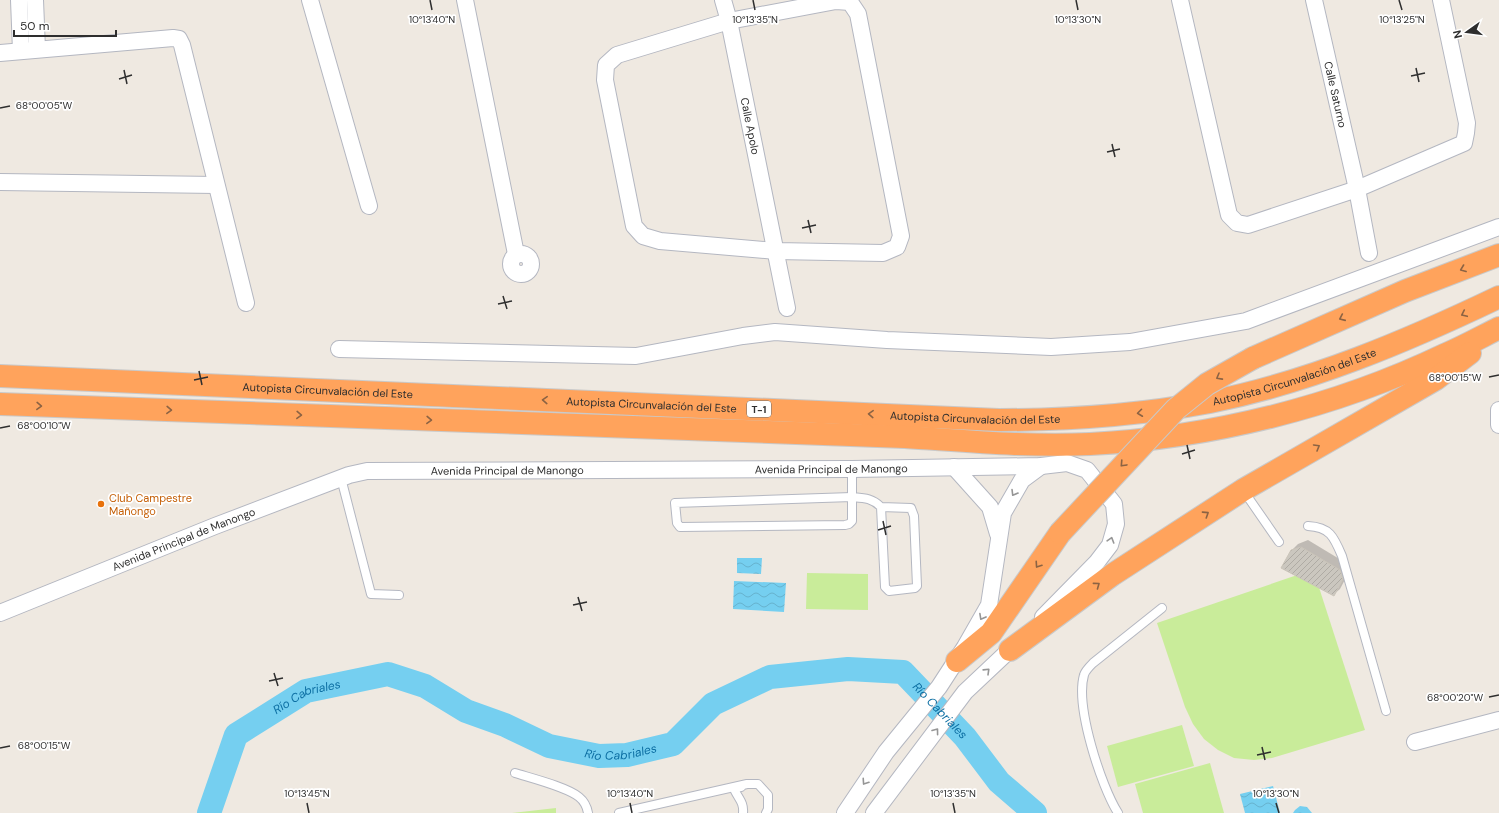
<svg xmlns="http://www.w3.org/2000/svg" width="1499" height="813" viewBox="0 0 1499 813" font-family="'DM Sans',sans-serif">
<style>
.pitch{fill:#c9ec9a}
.water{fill:url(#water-waves)}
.shadow{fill:#0003}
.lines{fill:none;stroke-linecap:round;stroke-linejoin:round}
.river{stroke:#75cff0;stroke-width:24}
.building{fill:url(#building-hatch);stroke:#cbc5ba}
.service-casing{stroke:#b4b7c1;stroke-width:10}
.minor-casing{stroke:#b4b7c1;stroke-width:18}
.motorway-casing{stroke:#c9c9c9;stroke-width:24}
.service{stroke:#fff;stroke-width:8}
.minor{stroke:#fff;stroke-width:16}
.motorway{stroke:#ffa35c;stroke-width:22}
.motorway-bridge-casing{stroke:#c9c9c9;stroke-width:24;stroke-linecap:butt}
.motorway-bridge{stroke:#ffa35c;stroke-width:22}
.oneway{stroke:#8c6343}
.oneway2{stroke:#969696}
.ticks{fill:none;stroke:#2e2e2e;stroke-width:1.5}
.food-dot{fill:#e8710a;stroke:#fff;stroke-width:1.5}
.labels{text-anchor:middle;stroke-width:3.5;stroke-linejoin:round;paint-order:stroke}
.shield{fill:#fff;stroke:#6d6d6d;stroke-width:1}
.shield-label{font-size:10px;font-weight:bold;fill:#2e2e2e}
.street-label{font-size:11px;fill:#2e2e2e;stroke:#fff}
.food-label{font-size:11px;fill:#c56008;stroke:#fff;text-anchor:start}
.water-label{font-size:12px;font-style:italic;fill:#0d6fa3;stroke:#fff}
.ticks-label{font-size:10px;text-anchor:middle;fill:#2e2e2e;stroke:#fff;stroke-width:3.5;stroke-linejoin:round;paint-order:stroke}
</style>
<defs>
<pattern id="water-waves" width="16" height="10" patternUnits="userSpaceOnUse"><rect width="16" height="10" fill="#75cff0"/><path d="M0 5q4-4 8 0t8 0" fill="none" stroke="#66b2ce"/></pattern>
<pattern id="building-hatch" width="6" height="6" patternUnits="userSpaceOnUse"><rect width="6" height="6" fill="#cbc7bf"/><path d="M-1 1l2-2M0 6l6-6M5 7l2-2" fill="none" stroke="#afaba4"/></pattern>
</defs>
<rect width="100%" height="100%" fill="#efe9e1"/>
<!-- pitch -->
<g class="pitch">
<polygon points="1309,571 1315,575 1365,730 1272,758 1254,760 1234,758 1218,750 1204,739 1193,724 1185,707 1157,623"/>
<polygon points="807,573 868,574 868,610 806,609"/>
<polygon points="1182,725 1194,766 1118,787 1107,746"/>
<polygon points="1210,763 1224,813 1143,813 1135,784"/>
<polygon points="556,808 556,813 512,813"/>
</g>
<!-- water -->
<g class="water">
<polygon points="737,558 762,558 761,574 737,573"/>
<polygon points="734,581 786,583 784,612 733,609"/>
<polygon points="1273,786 1280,813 1245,813 1240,794"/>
<polygon points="1300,806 1307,807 1312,813 1293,813 1295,810"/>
</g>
<!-- shadow -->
<polygon class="shadow" points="1308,540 1346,563 1349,572 1340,589 1333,595 1291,551 1298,544"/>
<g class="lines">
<!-- river -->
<path class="river" id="s1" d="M209,813l27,-78 70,-44 82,-17 37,12 41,25 39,14 44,21 50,10 28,-1 46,-11 40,-40 57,-27 78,-8 55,3 62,65 34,45 36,31"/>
</g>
<!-- building -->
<polygon class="building" points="1301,547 1340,570 1343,579 1334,596 1281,568 1291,550"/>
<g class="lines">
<defs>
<g id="service">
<path d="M852,469v28c12,1 20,1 29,10l30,1 3,8 3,70 -2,2 -26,3 -4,-4 -4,-80"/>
<polyline points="341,478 371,594 399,595"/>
<polyline points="1243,490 1279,542"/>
<polygon points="852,497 852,521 849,524 845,525 680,527 677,523 675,503"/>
<path d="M1308,526c22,1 26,11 34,30l44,155"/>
<path d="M515,773c16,5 52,14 64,24 5,4 8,10 9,16"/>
<path d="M741,787l-5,1 -1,3c4,8 9,12 8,22"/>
<polyline points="619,813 747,784 758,784 768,795 768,809 766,813"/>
<path d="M1118,813c-17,-27 -43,-107 -34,-138 1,-4 6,-9 9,-12l69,-55"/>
</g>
<g id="minor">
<polyline points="19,0 21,51"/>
<polyline points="35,0 37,49"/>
<polyline points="310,0 369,206"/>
<polyline points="465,0 516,254"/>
<path id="s2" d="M723,0l6,21 58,287"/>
<polyline points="1180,0 1229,215 1237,223 1248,225 1357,189 1464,143 1466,133 1467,123 1441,0"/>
<path id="s3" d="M1314,0l43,189 12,64"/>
<polygon points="836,1 850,2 858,14 901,236 897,247 883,253 776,251 660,241 643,236 634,226 605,80 606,65 617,55 729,21"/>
<polyline points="0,53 173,38 179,39 182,45 246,303"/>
<polyline points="0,182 216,185"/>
<circle cx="521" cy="264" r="10"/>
<polyline points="339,349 636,356 743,336 775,332 887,340 1051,347 1130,342 1246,321 1499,227"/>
<polyline points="1499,410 1499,425"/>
<polyline points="954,467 990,507 998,534"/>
<path id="s4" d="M0,613l215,-87 134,-51 18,-4 485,-2 189,-3 26,-3 20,7 27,34 2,20 -6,21 -13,17 -54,55"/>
<polyline points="1415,742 1499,720"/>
<polyline points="845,813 886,752 939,687 965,647 989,605 1003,513 1022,480 1041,466"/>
<polyline points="874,813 965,692 1017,643"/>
</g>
<g id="motorway">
<polyline points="1253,358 1405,291 1499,255"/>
<path id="s5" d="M0,376l999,44c71,0 141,-5 211,-18 100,-20 197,-61 289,-105"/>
<path d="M0,404l905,33c62,4 123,10 185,7 120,-6 245,-37 354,-89 19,-8 37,-18 55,-27"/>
<polyline points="1010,650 1112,575 1243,490 1436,379 1470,353"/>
<polyline points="957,661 991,633 1060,533"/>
</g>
</defs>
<!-- service casing -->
<use href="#service" class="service-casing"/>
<!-- minor casing -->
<use href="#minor" class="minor-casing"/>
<!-- motorway casing -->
<use href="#motorway" class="motorway-casing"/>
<!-- service -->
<use href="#service" class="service"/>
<!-- minor -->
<use href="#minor" class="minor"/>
<!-- motorway -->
<use href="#motorway" class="motorway"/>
<defs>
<polyline id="motorway-bridge" points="1060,533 1176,409 1207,384 1253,358"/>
</defs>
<!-- motorway-bridge casing -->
<use href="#motorway-bridge" class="motorway-bridge-casing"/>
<!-- motorway-bridge -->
<use href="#motorway-bridge" class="motorway-bridge"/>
</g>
<!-- one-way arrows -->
<defs><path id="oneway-chevron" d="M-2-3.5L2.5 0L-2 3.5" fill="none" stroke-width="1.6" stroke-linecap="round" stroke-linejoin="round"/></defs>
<g class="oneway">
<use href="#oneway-chevron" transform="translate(1463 269) rotate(159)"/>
<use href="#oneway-chevron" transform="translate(1464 314) rotate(155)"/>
<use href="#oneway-chevron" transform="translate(1342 318) rotate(156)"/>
<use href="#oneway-chevron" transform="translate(1219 377) rotate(151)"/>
<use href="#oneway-chevron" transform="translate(545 400) rotate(-177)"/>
<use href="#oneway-chevron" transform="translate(39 406) rotate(2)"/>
<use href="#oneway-chevron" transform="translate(169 410) rotate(2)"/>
<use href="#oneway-chevron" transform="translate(1140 413) rotate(173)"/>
<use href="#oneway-chevron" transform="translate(871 414) rotate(-177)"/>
<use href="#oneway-chevron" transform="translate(299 415) rotate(2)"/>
<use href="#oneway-chevron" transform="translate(429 420) rotate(2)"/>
<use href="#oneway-chevron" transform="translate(1317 447) rotate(-30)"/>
<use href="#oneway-chevron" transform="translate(1123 464) rotate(133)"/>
<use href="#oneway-chevron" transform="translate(1206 514) rotate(-33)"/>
<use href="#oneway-chevron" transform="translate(1038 565) rotate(124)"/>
<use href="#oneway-chevron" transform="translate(1097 585) rotate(-36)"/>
</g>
<g class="oneway2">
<use href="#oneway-chevron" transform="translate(1014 493) rotate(121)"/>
<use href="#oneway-chevron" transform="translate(1111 540) rotate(-73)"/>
<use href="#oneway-chevron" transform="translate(982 617) rotate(119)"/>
<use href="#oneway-chevron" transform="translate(987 671) rotate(-44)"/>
<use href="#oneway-chevron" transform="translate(936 731) rotate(-53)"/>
<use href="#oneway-chevron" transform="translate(865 782) rotate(124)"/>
</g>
<!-- ticks -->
<path class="ticks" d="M430,0l2,10M753,0l2,10M1076,0l2,10M1399,0l3,10M1416,68l3,14M124,70l3,14M1411,76l14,-3M119,79l13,-4M0,108l10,-2M1112,144l3,13M1107,152l13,-3M808,220l3,13M802,228l14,-3M503,296l4,13M498,304l14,-3M199,371l3,14M1489,377l10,-2M194,380l14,-3M0,428l10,-2M1187,445l3,14M1182,454l13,-4M883,521l3,14M878,530l13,-4M578,597l4,14M573,605l14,-3M274,673l4,13M269,681l14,-3M1489,697l10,-2M1262,747l3,13M0,748l10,-2M1257,755l14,-3M307,803l2,10M630,803l2,10M953,803l2,10M1276,803l3,10"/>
<!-- markers -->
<circle class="food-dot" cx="101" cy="504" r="4"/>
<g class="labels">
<!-- shield labels -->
<rect class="shield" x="747" y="401" width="24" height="16" rx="3"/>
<g class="shield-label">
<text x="759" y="413">T-1</text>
</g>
<!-- street labels -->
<g class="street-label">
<text dy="4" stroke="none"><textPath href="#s3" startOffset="97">Calle Saturno</textPath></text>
<text dy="4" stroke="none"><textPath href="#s2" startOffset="129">Calle Apolo</textPath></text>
<text dy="4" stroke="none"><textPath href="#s5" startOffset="1300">Autopista Circunvalación del Este</textPath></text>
<text dy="4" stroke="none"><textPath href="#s5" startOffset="328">Autopista Circunvalación del Este</textPath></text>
<text dy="4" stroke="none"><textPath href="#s5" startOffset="652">Autopista Circunvalación del Este</textPath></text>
<text dy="4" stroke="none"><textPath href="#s5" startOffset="976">Autopista Circunvalación del Este</textPath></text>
<text dy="4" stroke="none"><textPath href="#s4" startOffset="858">Avenida Principal de Manongo</textPath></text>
<text dy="4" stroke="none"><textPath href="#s4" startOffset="534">Avenida Principal de Manongo</textPath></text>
<text dy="4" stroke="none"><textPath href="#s4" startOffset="198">Avenida Principal de Manongo</textPath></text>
</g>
<!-- food labels -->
<g class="food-label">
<text x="109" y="502">Club Campestre<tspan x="109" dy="13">Mañongo</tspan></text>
</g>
<!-- water labels -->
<g class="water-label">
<text dy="4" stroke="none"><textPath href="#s1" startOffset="164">Río Cabriales</textPath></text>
<text dy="4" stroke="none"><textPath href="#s1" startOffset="859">Río Cabriales</textPath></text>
<text dy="4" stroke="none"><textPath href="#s1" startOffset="499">Río Cabriales</textPath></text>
</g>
</g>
<g class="ticks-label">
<text x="432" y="23">10°13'40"N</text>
<text x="755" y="23">10°13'35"N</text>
<text x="1078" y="23">10°13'30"N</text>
<text x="1402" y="23">10°13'25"N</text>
<text x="44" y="109">68°00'05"W</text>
<text x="1455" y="381">68°00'15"W</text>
<text x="44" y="429">68°00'10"W</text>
<text x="1455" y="701">68°00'20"W</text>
<text x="44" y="749">68°00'15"W</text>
<text x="307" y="797">10°13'45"N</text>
<text x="630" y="797">10°13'40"N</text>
<text x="953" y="797">10°13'35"N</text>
<text x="1276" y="797">10°13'30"N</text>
</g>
<!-- north arrow -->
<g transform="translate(1467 32) rotate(256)" stroke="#ffffff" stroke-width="3" paint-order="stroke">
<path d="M0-3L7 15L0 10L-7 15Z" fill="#2e2e2e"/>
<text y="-6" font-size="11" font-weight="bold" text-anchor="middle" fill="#2e2e2e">N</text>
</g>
<!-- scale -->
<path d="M14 30v6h102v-6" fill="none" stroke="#2e2e2e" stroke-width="2"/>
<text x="20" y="30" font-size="12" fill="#2e2e2e" stroke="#ffffff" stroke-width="3" paint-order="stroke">50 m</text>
</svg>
